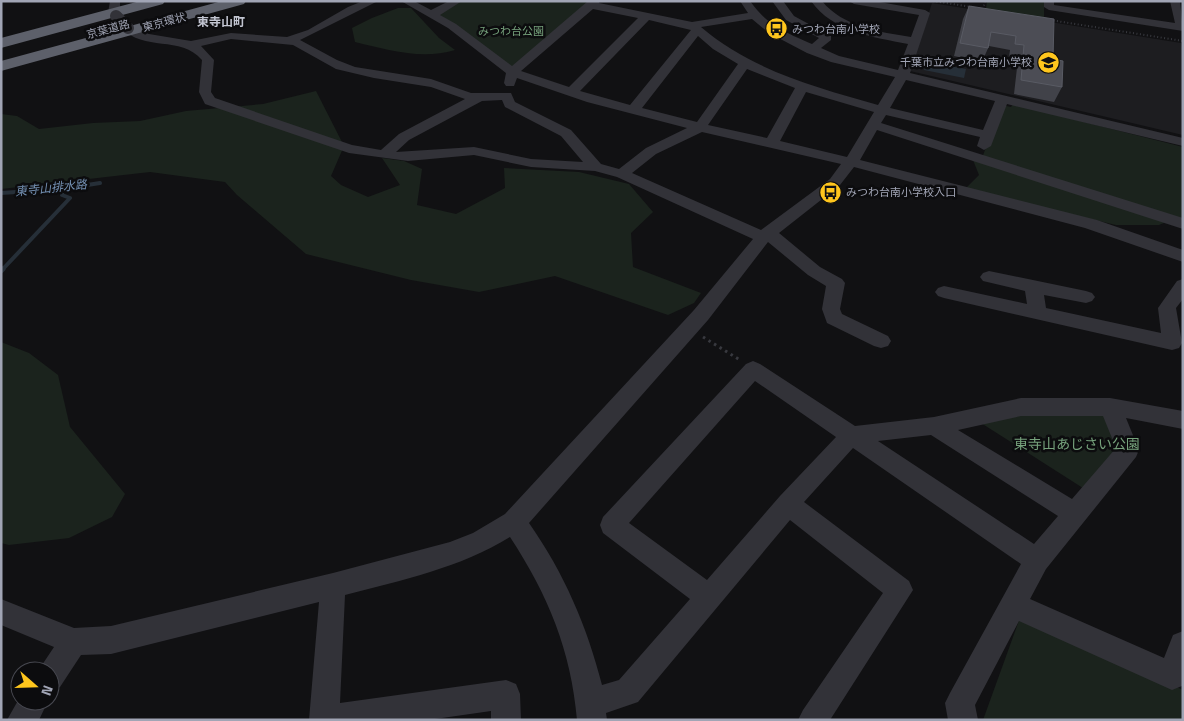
<svg xmlns="http://www.w3.org/2000/svg" width="1184" height="721" viewBox="0 0 1184 721" font-family="'Titillium Web','Noto Sans JP',sans-serif">
<style>
.built{fill:#1d1d20}
.green{fill:#1b231d}
.water{fill:#262f38}
.lines{fill:none;stroke-linecap:round;stroke-linejoin:round}
.stream-far1{stroke:#262f38;stroke-width:4}
.stream{stroke:#262f38;stroke-width:5}
.path-far1{stroke:#38393f;stroke-width:2;stroke-dasharray:1 2.5;stroke-linecap:butt}
.path{stroke:#38393f;stroke-width:3;stroke-dasharray:2.5 4;stroke-linecap:butt}
.minor{fill:#323238;fill-rule:evenodd}
.highway{fill:#5d606a;fill-rule:evenodd}
.minor-bridge{stroke:#323238;stroke-width:12}
.wall{fill:#414249}
.building{fill:#4c4d55;stroke:#595b64}
.labels{text-anchor:middle;stroke-width:5;stroke-linejoin:round;paint-order:stroke}
.far-street-label{font-size:11px;fill:#a1a5b5;stroke:#0c0c0e}
.far-poi-label{font-size:11px;fill:#a1a5b5;stroke:#0c0c0e;text-anchor:start}
.far-park-label{font-size:11px;fill:#76a27c;stroke:#0c0c0e}
.far-neighbourhood-label{font-size:12px;font-weight:bold;fill:#c2c5d1;stroke:#0c0c0e}
.far-water-label{font-size:12px;font-style:italic;fill:#7491b4;stroke:#0c0c0e}
.park-label{font-size:14px;fill:#76a27c;stroke:#0c0c0e}
</style>
<rect width="100%" height="100%" fill="#111113"/>
<!-- built -->
<polygon class="built" points="932,3 1181,43 1183,53 1183,135 910,71"/>
<!-- green -->
<g class="green">
<polygon points="460,1 590,1 513,68 438,14"/>
<polygon points="987,1 1044,1 1044,18 986,9"/>
<path d="M398,8h13l28,30 16,12c-34,10 -66,0 -100,-8l-3,-14 20,-10z"/>
<polygon points="316,91 344,146 331,176 341,185 368,197 400,185 382,158 404,161 422,169 417,205 456,214 505,188 504,168 579,172 629,184 653,212 631,233 633,267 701,293 694,303 668,315 555,276 479,292 411,280 306,254 237,195 225,182 150,172 1,189 1,114 17,116 39,129 93,123 140,121 186,111 263,104"/>
<polygon points="1013,104 1183,147 1183,223 1173,219 1159,225 1116,225 965,189 979,175 973,160 982,158 1002,105 1011,107"/>
<polygon points="1,342 29,353 58,375 70,427 125,494 112,517 69,538 9,545 1,543"/>
<polygon points="1025,410 1106,416 1119,448 1086,490 981,423"/>
<polygon points="1021,615 1183,690 1183,720 983,720"/>
</g>
<!-- water -->
<polygon class="water" points="927,62 966,69 964,78 924,70"/>
<g class="lines">
<!-- stream-far1 -->
<g class="stream-far1">
<polyline points="1,193 62,189 100,183"/>
<polyline points="2,270 70,198 62,195 62,189"/>
</g>
<!-- stream -->
<polyline class="stream" points="1,271 3,269"/>
<!-- path-far1 -->
<g class="path-far1">
<polyline points="933,1 972,7"/>
<polyline points="983,9 985,1"/>
<polyline points="1050,20 1183,41"/>
</g>
<!-- path -->
<polyline class="path" points="703,337 740,360"/>
<!-- minor -->
<g class="minor">
<polygon points="110,1 120,1 120,18 112,18 108,13"/>
<path d="M363,1h15l-78,39 37,20 18,7 76,12 40,14h40l4,9 56,28 30,34 18,5 27,-21 41,-20 -100,-26 -70,-24 -3,8h-8l-2,-3 2,-10 -58,-45 -47,-27h13l17,9 18,-9h13l-22,14 16,9 56,42 76,-65h12l-1,2 93,19 56,-9 -8,-12h10c19,26 33,30 62,43l7,-6 -33,-18 -14,-19h11l11,15 37,20v4l-10,8 18,8 59,14 10,-26c-35,-7 -75,-12 -97,-43h11c21,26 58,31 89,36l8,-22 -65,-11 -5,-3h25l51,9 5,3 -20,60 273,65v8l-176,-42 -16,42 -7,4 -7,-4 3,-9 -94,-22 -5,8 302,95v11l-306,-99 -17,30 237,60 86,30v12l-98,-34 -231,-61 -14,18 -61,48 41,34 22,12 3,4 -5,26 2,5 46,22 3,5 -3,5 -7,2 -7,-2 -47,-23 -5,-14 4,-23 -18,-11 -40,-33 -60,78 -179,203c35,50 58,103 73,162l17,-5 71,-81 -87,-66 -3,-8 3,-8 143,-153 7,-3 7,3 95,62 79,-9 87,-19h89l73,13v18l-57,-11 13,32 -3,7 -90,112 -16,30 134,59 9,-23 10,-4 -1,55 -10,4 -153,-69 -44,84 3,15h-30l-3,-17 5,-10 71,-129 -168,-116 -49,54 105,79 4,9 -83,130h-32l5,-10 80,-117 -93,-73 -152,182 -32,11 1,7h-30c-6,-70 -29,-125 -67,-183 -50,31 -108,43 -165,58l-5,108 166,-23 10,4 4,10 1,26h-30v-9l-63,9h-119l10,-118 -208,52 -30,1 -21,32 -10,4v-20h-12l16,-24 -53,-22v-26l73,29 37,-2 222,-53 117,-31 23,-9 32,-19 189,-204 59,-71 -136,-62 -22,-6 -64,-4 -57,-12 -66,6 -59,-8 -144,-49 -6,-12 3,-32c-21,-25 -59,-8 -80,-32l6,-3 21,9 42,7 40,-8 56,4 21,-7 40,-23zM593,9l45,9 -69,69 -48,-16zM752,19l17,14 38,20 24,9 64,15 -17,28c-63,-18 -127,-35 -177,-78zM649,20l42,10 -61,75 -50,-14zM698,36l15,13 25,15 -41,58 -55,-14zM231,39l62,6 43,24 38,9 57,9 34,12 -66,35 -18,16 -29,-5 -137,-47 -4,-6 3,-32 -13,-14zM747,69l48,19 -28,50 -59,-13zM906,80l89,21 -12,29 -93,-22zM806,92l68,20 -27,45 -67,-16zM502,100l3,7 56,29 22,26 -52,-3 -57,-12 -78,5 13,-12 73,-39zM702,132l139,32 -11,15 -69,51 -129,-57 24,-19zM755,381l81,56 -56,59 -73,84 -78,-57zM1021,416h82l13,32 -44,51 -114,-69zM931,435l127,81 -24,28 -156,-103z"/>
<polygon points="1044,1 1054,1 1054,5 1175,23 1170,1 1180,1 1183,31 1049,10 1044,7"/>
<polygon points="989,271 1086,291 1092,293 1095,297 1092,301 1086,303 1044,295 1046,308 1161,333 1158,308 1177,281 1183,279 1183,299 1176,308 1182,343 1179,348 1172,350 944,298 938,296 935,292 938,288 944,286 1027,304 1025,291 983,281 980,277 983,273"/>
<polygon points="20,697 20,701 48,701 39,720 7,720"/>
</g>
<!-- highway -->
<g class="highway">
<polygon points="140,1 165,1 163,4 1,48 1,38"/>
<polygon points="222,1 246,1 244,4 1,71 1,61"/>
</g>
<!-- minor-bridge -->
<polyline class="minor-bridge" points="116,16 128,28"/>
</g>
<!-- wall -->
<polygon class="wall" points="969,6 1053,59 1062,87 1054,102 1014,94 1018,59 1009,57 1010,50 989,46 982,62 954,56 963,19"/>
<!-- building -->
<polygon class="building" points="969,6 1054,19 1053,59 1063,61 1062,87 1021,80 1024,45 1015,44 1016,36 991,32 988,48 960,43"/>
<!-- icons -->
<defs>
<symbol id="bus-disc" viewBox="-11 -11 22 22"><circle r="9.5" fill="#ffc61d" stroke="#0c0c0e"/><path d="M-5-6H5V4H4V6H2V4H-2V6H-4V4H-5ZM-3.5-4V0h7V-4ZM-3.5 1.2v1.5H-2V1.2ZM2 1.2v1.5H3.5V1.2Z" fill="#111"/></symbol>
<symbol id="school-disc" viewBox="-11 -11 22 22"><circle r="9.5" fill="#ffc61d" stroke="#0c0c0e"/><path d="M0-5L7-2L0 1L-7-2ZM-4 1L0 2.5L4 1V4Q0 6-4 4Z" fill="#111"/></symbol>
</defs>
<g fill-rule="evenodd">
<use href="#bus-disc" x="764" y="16" width="25" height="25"/>
<use href="#school-disc" x="1036" y="50" width="25" height="25"/>
<use href="#bus-disc" x="818" y="180" width="25" height="25"/>
</g>
<g class="labels">
<!-- far-street labels -->
<g class="far-street-label">
<text transform="translate(164 22) rotate(-15)" y="4">東京環状</text>
<text transform="translate(108 29) rotate(-15)" y="4">京葉道路</text>
</g>
<!-- far-poi labels -->
<g class="far-poi-label">
<text x="792" y="33">みつわ台南小学校</text>
<text x="1032" y="66" text-anchor="end">千葉市立みつわ台南小学校</text>
<text x="846" y="196">みつわ台南小学校入口</text>
</g>
<!-- far-park labels -->
<g class="far-park-label">
<text x="511" y="35">みつわ台公園</text>
</g>
<!-- far-neighbourhood labels -->
<g class="far-neighbourhood-label">
<text x="221" y="26">東寺山町</text>
</g>
<!-- far-water labels -->
<g class="far-water-label">
<text transform="translate(51 188) rotate(-6)" y="4">東寺山排水路</text>
</g>
<!-- park labels -->
<g class="park-label">
<text x="1077" y="449">東寺山あじさい公園</text>
</g>
</g>
<!-- border -->
<rect width="1184" height="721" fill="none" stroke="#a1a5b5" stroke-width="5"/>
<!-- north arrow -->
<g transform="translate(35 686) rotate(110)"><circle r="24" fill="#0c0c0e" stroke="#484951"/>
<path d="M0-4L9 19L0 12L-9 19Z" fill="#ffc61d"/>
<text y="-8" font-size="14" font-weight="bold" text-anchor="middle" fill="#a1a5b5">N</text>
</g>
</svg>
